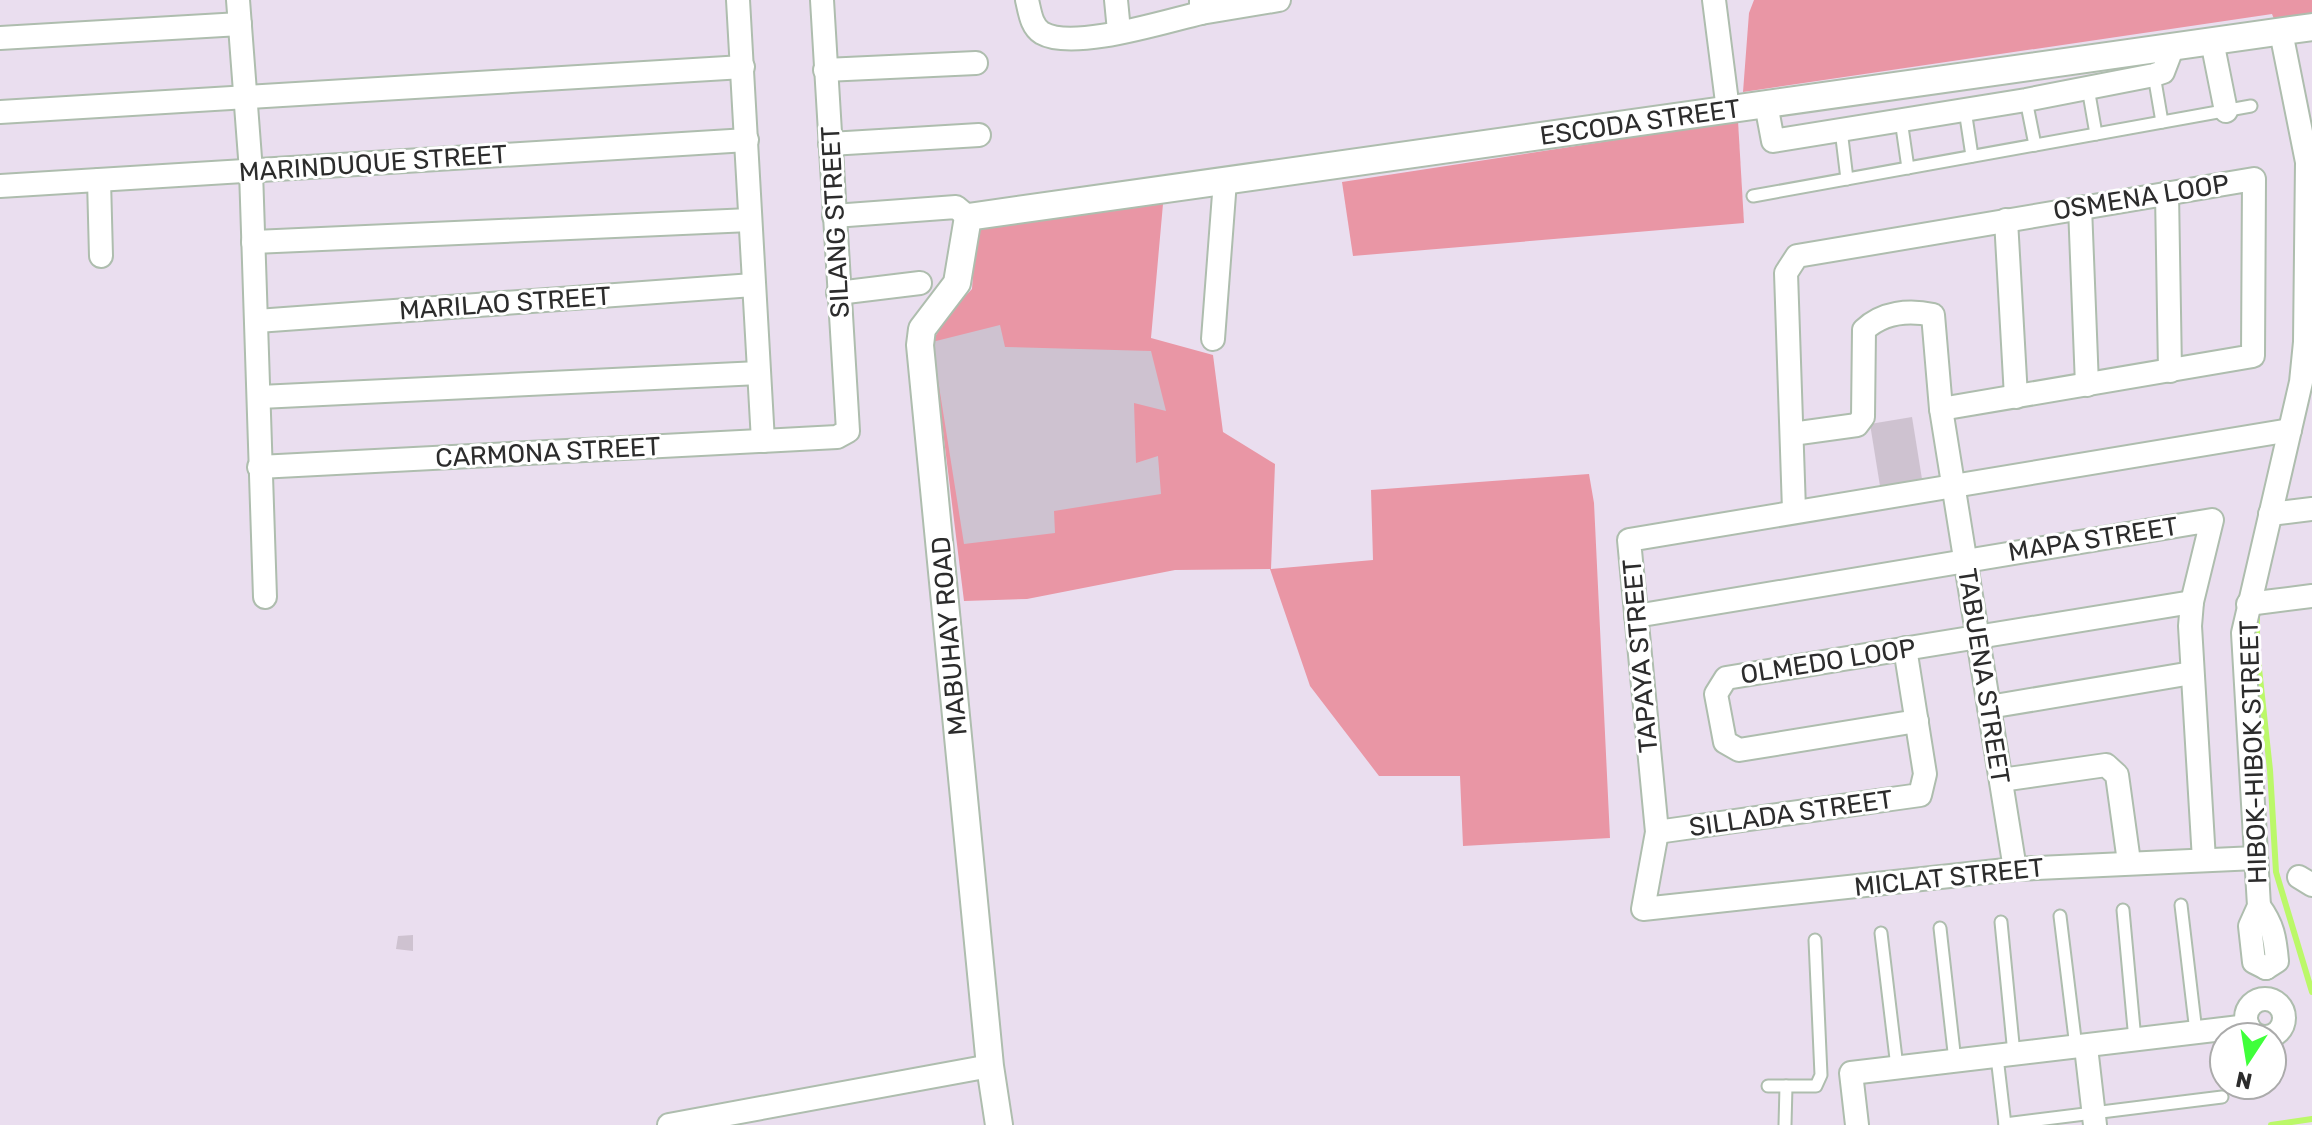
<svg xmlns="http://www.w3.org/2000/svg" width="2312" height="1125" viewBox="0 0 2312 1125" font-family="Rubik,sans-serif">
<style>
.green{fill:#e996a5}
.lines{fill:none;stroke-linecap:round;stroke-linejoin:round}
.stream{stroke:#bbf869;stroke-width:6}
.building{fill:#cec2d0}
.service-casing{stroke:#aebdae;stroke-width:15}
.minor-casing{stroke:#aebdae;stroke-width:26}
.tertiary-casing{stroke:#aebdae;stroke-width:30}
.service{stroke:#fff;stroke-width:11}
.minor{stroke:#fff;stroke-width:22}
.tertiary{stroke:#fff;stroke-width:26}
.labels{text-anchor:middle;stroke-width:6;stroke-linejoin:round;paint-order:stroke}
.street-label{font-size:26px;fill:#2c2c2c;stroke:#fff}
</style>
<rect width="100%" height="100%" fill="#eadeef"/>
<!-- green -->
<g class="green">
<polygon points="1754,0 2312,0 2312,14 2274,19 2272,14 1743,92 1749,13"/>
<polygon points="1738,121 1744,223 1353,256 1342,182"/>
<polygon points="1163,204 1151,338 1213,355 1223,432 1275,464 1271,569 1373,560 1371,490 1589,474 1594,503 1610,838 1463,846 1460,776 1379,776 1310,686 1270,569 1175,570 1027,599 964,601 932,342 949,313 972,289 976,228"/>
</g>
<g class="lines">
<!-- stream -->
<g class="stream">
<polyline points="2257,616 2257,650 2270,770 2276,872 2312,992"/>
<polyline points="2271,1125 2312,1119"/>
</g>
</g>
<!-- building -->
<g class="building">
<polygon points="1000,325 1005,347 1151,351 1166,411 1134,403 1136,463 1158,456 1161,494 1054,511 1055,533 964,544 932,342"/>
<polygon points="1912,417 1922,479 1880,486 1870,424"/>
<polygon points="413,935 413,951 396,949 398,936"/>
</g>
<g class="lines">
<defs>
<g id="service">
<polyline points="2154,75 2162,122"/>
<polyline points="2088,88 2096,134"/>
<polyline points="2026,100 2035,145"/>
<polyline points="1965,110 1972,156"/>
<polyline points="1901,120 1908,168"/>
<polyline points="1841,130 1847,179"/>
<polyline points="1753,196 2251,106"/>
<polyline points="2181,905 2196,1032"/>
<polyline points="2123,910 2135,1040"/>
<polyline points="2060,916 2076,1047"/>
<polyline points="2001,922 2014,1054"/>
<polyline points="1940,928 1955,1061"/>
<polyline points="1881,933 1897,1067"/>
<polyline points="1997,1057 2005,1125"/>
<polyline points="1768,1086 1816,1086 1821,1075 1815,940"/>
<polyline points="2005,1124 2222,1097"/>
<polyline points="1785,1125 1786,1086"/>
</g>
<g id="minor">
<polyline points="238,0 251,171 265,597"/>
<polyline points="738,0 763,441"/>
<path d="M1027,0c3,12 4,26 15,33 31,18 124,-12 159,-20"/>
<polyline points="1116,0 1119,31"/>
<polyline points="1714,0 1728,110"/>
<polyline points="1201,1 1201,13 1279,0"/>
<polyline points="0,38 240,24"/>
<polyline points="2212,41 2226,111"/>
<polyline points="825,70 976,63"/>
<polyline points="1766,104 1773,141 2026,100 2154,75 2163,72 2173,46"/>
<polyline points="0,112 743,67"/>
<polyline points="830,144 979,135"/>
<polyline points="99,180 101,256"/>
<polyline points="0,186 747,140"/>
<polyline points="2167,193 2170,371"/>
<polyline points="2080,207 2087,385"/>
<polyline points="834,216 956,207 968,217"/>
<polyline points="2006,220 2016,397"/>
<polyline points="253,242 750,220"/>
<polyline points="838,293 920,283"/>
<polyline points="257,321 753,285"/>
<polyline points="1213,339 1225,181"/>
<polyline points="260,397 759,373"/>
<path d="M1792,434l65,-9 6,-8 1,-87c19,-18 45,-20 69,-15l8,94 74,460"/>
<polyline points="259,467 837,437 848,431 822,0"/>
<polyline points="1794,510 1786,273 1797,256 2254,179 2253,356 1941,409"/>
<polyline points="2270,514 2312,509"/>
<polyline points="2248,604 2312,596"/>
<polyline points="1636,616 2212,520 2192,602 2190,626 2204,860"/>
<polyline points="1989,707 2192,673"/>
<polyline points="1917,721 1739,750 1725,742 1716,694 1726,678 2192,602"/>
<polyline points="2001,780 2106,765 2117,775 2129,862"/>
<polyline points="1657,832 1920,795 1925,774 1905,648"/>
<polyline points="2256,858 2015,869 1643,909 1657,832 1629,540 2290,430"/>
<polyline points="2299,877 2312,885"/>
<path d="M2259,906c14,19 16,32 18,55l-11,7"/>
<polyline points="2266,968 2254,962 2250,926 2259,906 2243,633 2301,382 2305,342 2307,162 2281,32"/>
<circle cx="2265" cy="1018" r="19"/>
<polyline points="2086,1047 2095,1125"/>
<polyline points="669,1125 990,1066"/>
<polyline points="1857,1125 1851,1073 2248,1026"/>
</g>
<polyline id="tertiary" points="999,1125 990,1066 920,345 922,329 957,283 968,217 2312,27"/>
</defs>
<!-- service casing -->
<use href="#service" class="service-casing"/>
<!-- minor casing -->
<use href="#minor" class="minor-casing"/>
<!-- tertiary casing -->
<use href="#tertiary" class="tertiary-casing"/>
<!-- service -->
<use href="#service" class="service"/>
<!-- minor -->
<use href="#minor" class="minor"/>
<!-- tertiary -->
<use href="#tertiary" class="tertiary"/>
</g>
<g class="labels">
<!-- street labels -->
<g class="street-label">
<text transform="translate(1640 122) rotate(-8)" y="9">ESCODA STREET</text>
<text transform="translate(373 163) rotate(-4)" y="9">MARINDUQUE STREET</text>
<text transform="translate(2141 197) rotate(-9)" y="9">OSMENA LOOP</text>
<text transform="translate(835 222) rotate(-93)" y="9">SILANG STREET</text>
<text transform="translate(505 303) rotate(-4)" y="9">MARILAO STREET</text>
<text transform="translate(548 452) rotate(-3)" y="9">CARMONA STREET</text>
<text transform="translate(2093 539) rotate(-9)" y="9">MAPA STREET</text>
<text transform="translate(949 636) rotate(-95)" y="9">MABUHAY ROAD</text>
<text transform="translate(1640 656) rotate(-95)" y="9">TAPAYA STREET</text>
<text transform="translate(1828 661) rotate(-9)" y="9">OLMEDO LOOP</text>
<text transform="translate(1984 676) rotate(81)" y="9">TABUENA STREET</text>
<text transform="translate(2253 752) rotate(-92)" y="9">HIBOK-HIBOK STREET</text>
<text transform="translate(1791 813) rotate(-8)" y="9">SILLADA STREET</text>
<text transform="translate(1949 877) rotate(-6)" y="9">MICLAT STREET</text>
</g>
</g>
<!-- north arrow -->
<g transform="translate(2248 1061) rotate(192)"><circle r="38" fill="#ffffff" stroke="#ababab" stroke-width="2"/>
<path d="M0-6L14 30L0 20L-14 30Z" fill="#3fff3a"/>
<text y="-12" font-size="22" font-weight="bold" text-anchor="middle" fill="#2c2c2c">N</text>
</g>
</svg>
